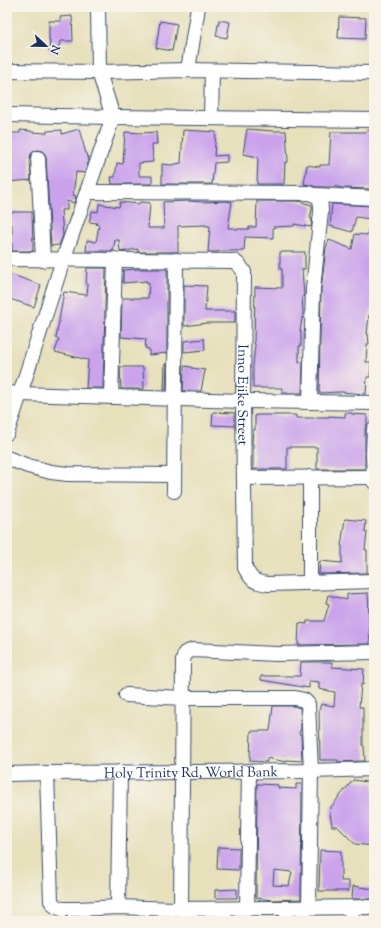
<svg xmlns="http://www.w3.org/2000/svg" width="381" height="928" viewBox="0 0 381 928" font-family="'Sorts Mill Goudy',serif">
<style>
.building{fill:#caa3ec;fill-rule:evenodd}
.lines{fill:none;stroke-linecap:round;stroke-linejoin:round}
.minor-casing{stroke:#394a6c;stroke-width:16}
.minor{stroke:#fff;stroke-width:14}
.labels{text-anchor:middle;stroke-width:3;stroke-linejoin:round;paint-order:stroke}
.street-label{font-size:14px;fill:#1b2f5e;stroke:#f7f3e8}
</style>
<rect width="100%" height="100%" fill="#f7f3e8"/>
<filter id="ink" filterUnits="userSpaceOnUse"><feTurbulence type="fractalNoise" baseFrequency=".025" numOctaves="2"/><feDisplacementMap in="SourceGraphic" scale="8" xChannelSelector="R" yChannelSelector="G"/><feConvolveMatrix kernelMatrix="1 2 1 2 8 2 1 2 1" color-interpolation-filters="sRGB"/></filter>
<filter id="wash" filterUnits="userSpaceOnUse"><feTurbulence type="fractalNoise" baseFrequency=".012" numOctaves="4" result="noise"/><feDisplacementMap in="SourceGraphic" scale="16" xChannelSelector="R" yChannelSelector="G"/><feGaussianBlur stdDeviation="0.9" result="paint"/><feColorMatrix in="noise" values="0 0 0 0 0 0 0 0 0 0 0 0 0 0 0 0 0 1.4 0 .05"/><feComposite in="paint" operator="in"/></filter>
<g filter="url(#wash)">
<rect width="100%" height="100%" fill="#e6e0bb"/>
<g id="blocks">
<!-- building -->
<g class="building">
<polygon points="72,16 73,41 60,41 58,53 49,52 50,41 49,41 49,21 61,21 60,17"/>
<polygon points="339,17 366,18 365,39 338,38"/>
<polygon points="219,20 230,22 227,38 216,36"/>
<polygon points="160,21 177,24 172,51 156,48"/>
<polygon points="79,129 87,157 89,157 88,162 85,173 76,172 73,195 76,196 74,203 67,201 67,210 61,210 63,235 59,245 51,246 46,158 45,154 42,151 38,150 34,151 31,154 30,158 31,180 7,182 7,171 10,171 9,154 7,154 7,133 20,133 20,130 31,131 31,132 47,133 47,131 62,130 62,134"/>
<polygon points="247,129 273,131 286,131 288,162 285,162 284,184 257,184 258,157 243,154"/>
<polygon points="183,130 216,132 214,156 227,155 227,162 214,163 212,184 162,184 162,164 171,165 181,163"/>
<polygon points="366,130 374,131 374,189 341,188 334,186 335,187 316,187 310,185 304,184 307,165 320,167 320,165 329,165 331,132 366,132"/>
<polygon points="125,132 142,133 156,132 157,144 152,144 153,162 139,163 139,176 152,176 152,184 112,184 111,177 115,177 117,163 123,164"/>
<polygon points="189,201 203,202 225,201 232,202 228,228 234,228 234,229 249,229 249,227 256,227 257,201 298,201 312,205 312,209 310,218 312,219 311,227 294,224 294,226 273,227 273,238 245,237 244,251 218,251 218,252 208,252 210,226 206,226 206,225 178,226 178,252 138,252 138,249 120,252 119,240 115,240 113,251 86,251 87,240 96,242 99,225 96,224 97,223 89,222 92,211 98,212 99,204 119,207 120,202 139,204 140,202 150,203 148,228 164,228 163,202"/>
<polygon points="332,204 374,206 374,292 370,315 369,315 367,334 368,334 369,344 367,344 366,362 371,362 370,377 367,377 366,394 341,392 319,393 321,290 326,248 329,240 352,249 355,234 367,235 370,219 356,217 352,232 330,226"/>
<polygon points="7,212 32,212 33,251 12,251 12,224 7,224"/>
<polygon points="280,252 305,252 305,269 302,269 304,296 302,297 303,312 300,331 301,331 301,346 299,346 299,362 303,362 302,393 282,393 282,388 253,388 253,366 255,344 254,343 255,287 282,288 282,269 280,269"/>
<polygon points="87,268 106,268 103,388 86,388 88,360 55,352 59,339 56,338 64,292 87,295 88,285 86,285"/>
<polygon points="138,269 167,269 167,353 149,355 149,349 145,348 146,339 121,337 122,298 148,298 149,283 146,282 147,281 123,283 123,270"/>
<polygon points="7,273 41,285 34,307 7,298"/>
<polygon points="184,285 207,286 205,311 235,311 235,323 207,323 184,326"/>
<polygon points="204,339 205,350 184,352 184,341"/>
<polygon points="165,364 167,364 166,390 164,390"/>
<polygon points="184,366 192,367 192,368 205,370 201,391 183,391"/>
<polygon points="120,367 143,367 144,389 121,389"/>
<polygon points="213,412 235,413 235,426 212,425"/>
<polygon points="345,413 352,413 352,414 367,415 367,424 365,429 365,469 317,469 317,447 287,447 287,469 253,469 253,444 252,444 252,442 253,430 255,430 255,415 296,415 296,418 316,418 316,417 329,417 329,416 345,417"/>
<polygon points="345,519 366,521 365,532 367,532 365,550 367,550 367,573 319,574 320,561 342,563 342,546 341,546"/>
<polygon points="368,593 370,644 298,645 299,623 307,624 307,621 324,621 329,604 326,603 328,595 347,600 347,594"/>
<polygon points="301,662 332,662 332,667 364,669 363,685 361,684 359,707 363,707 363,746 364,746 365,761 338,762 338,760 320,760 319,711 321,704 334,706 335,692 319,689 319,682 309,681 309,688 261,680 261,676 300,676"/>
<polygon points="273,706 294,706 300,708 301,728 299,734 301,734 302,761 286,760 286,762 267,758 267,762 250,761 251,731 270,731"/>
<polygon points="353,780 374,783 374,846 355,844 337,826 332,826 330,813 331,807"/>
<path d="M257,784l21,1v3l18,1v-5h6l-1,115 -28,1 -17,-2zM274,870l18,2 -3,14 -16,-1z"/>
<polygon points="218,847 239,848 239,870 217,869"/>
<polygon points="320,850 341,851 341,881 349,881 349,891 319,891"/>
<polygon points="353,886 374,889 374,899 352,899"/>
<polygon points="237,889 237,898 215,898 215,890"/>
</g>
</g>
</g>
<g filter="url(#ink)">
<use href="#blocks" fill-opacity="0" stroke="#394a6c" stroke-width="1"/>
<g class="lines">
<defs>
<g id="minor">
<polyline points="188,70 198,7"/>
<polyline points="7,71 99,72 188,70 374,73"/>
<polyline points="7,115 113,117 374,120"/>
<polyline points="211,118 212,71"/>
<polyline points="38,158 43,260"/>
<path d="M87,192l221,1c13,3 13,7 13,19l-8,77 -3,113"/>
<polyline points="316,195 374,198"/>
<path id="s1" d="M7,259l227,2 6,5 4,6 -1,129 2,167c7,12 8,14 23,16l106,-3"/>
<polyline points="7,393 20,394 243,401 374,403"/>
<polyline points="111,397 115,259"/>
<polyline points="374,429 373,454 374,482"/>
<polyline points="7,433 20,394 63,260 113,117 99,72 98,7"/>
<polyline points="7,458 28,466 51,472 68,474 174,475"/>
<polyline points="310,477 310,583"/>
<polyline points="244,478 374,477"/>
<polyline points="174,491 176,260"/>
<polyline points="126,695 183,698 295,698 304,700 308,704 311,771 309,908"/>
<polyline points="47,773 51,901 55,906 62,909 78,909 118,907 175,909 374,907"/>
<path id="s2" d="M7,774l43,-1 261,-2 63,-2"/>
<polyline points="118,907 120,772"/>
<polyline points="247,908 249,771"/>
<polyline points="287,908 287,921"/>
<polyline points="351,908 352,921"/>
<polyline points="181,909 183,661 185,653 193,650 277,654 374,652"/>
<polyline points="224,909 224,921"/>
</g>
</defs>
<!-- minor casing -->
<use href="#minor" class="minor-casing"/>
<!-- minor -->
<use href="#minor" class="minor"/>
</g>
</g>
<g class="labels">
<!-- street labels -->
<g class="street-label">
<text dy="5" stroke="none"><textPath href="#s1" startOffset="365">Inno Ejike Street</textPath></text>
<text dy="5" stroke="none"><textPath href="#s2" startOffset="184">Holy Trinity Rd, World Bank</textPath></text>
</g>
</g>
<!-- margin -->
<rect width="381" height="928" fill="none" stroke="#f7f3e8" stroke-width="24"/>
<!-- north arrow -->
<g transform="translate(46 46) rotate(112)" stroke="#f7f3e8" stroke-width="3" paint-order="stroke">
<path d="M0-3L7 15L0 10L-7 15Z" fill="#1b2f5e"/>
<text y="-6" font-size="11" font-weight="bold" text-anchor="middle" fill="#1b2f5e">N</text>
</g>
</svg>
